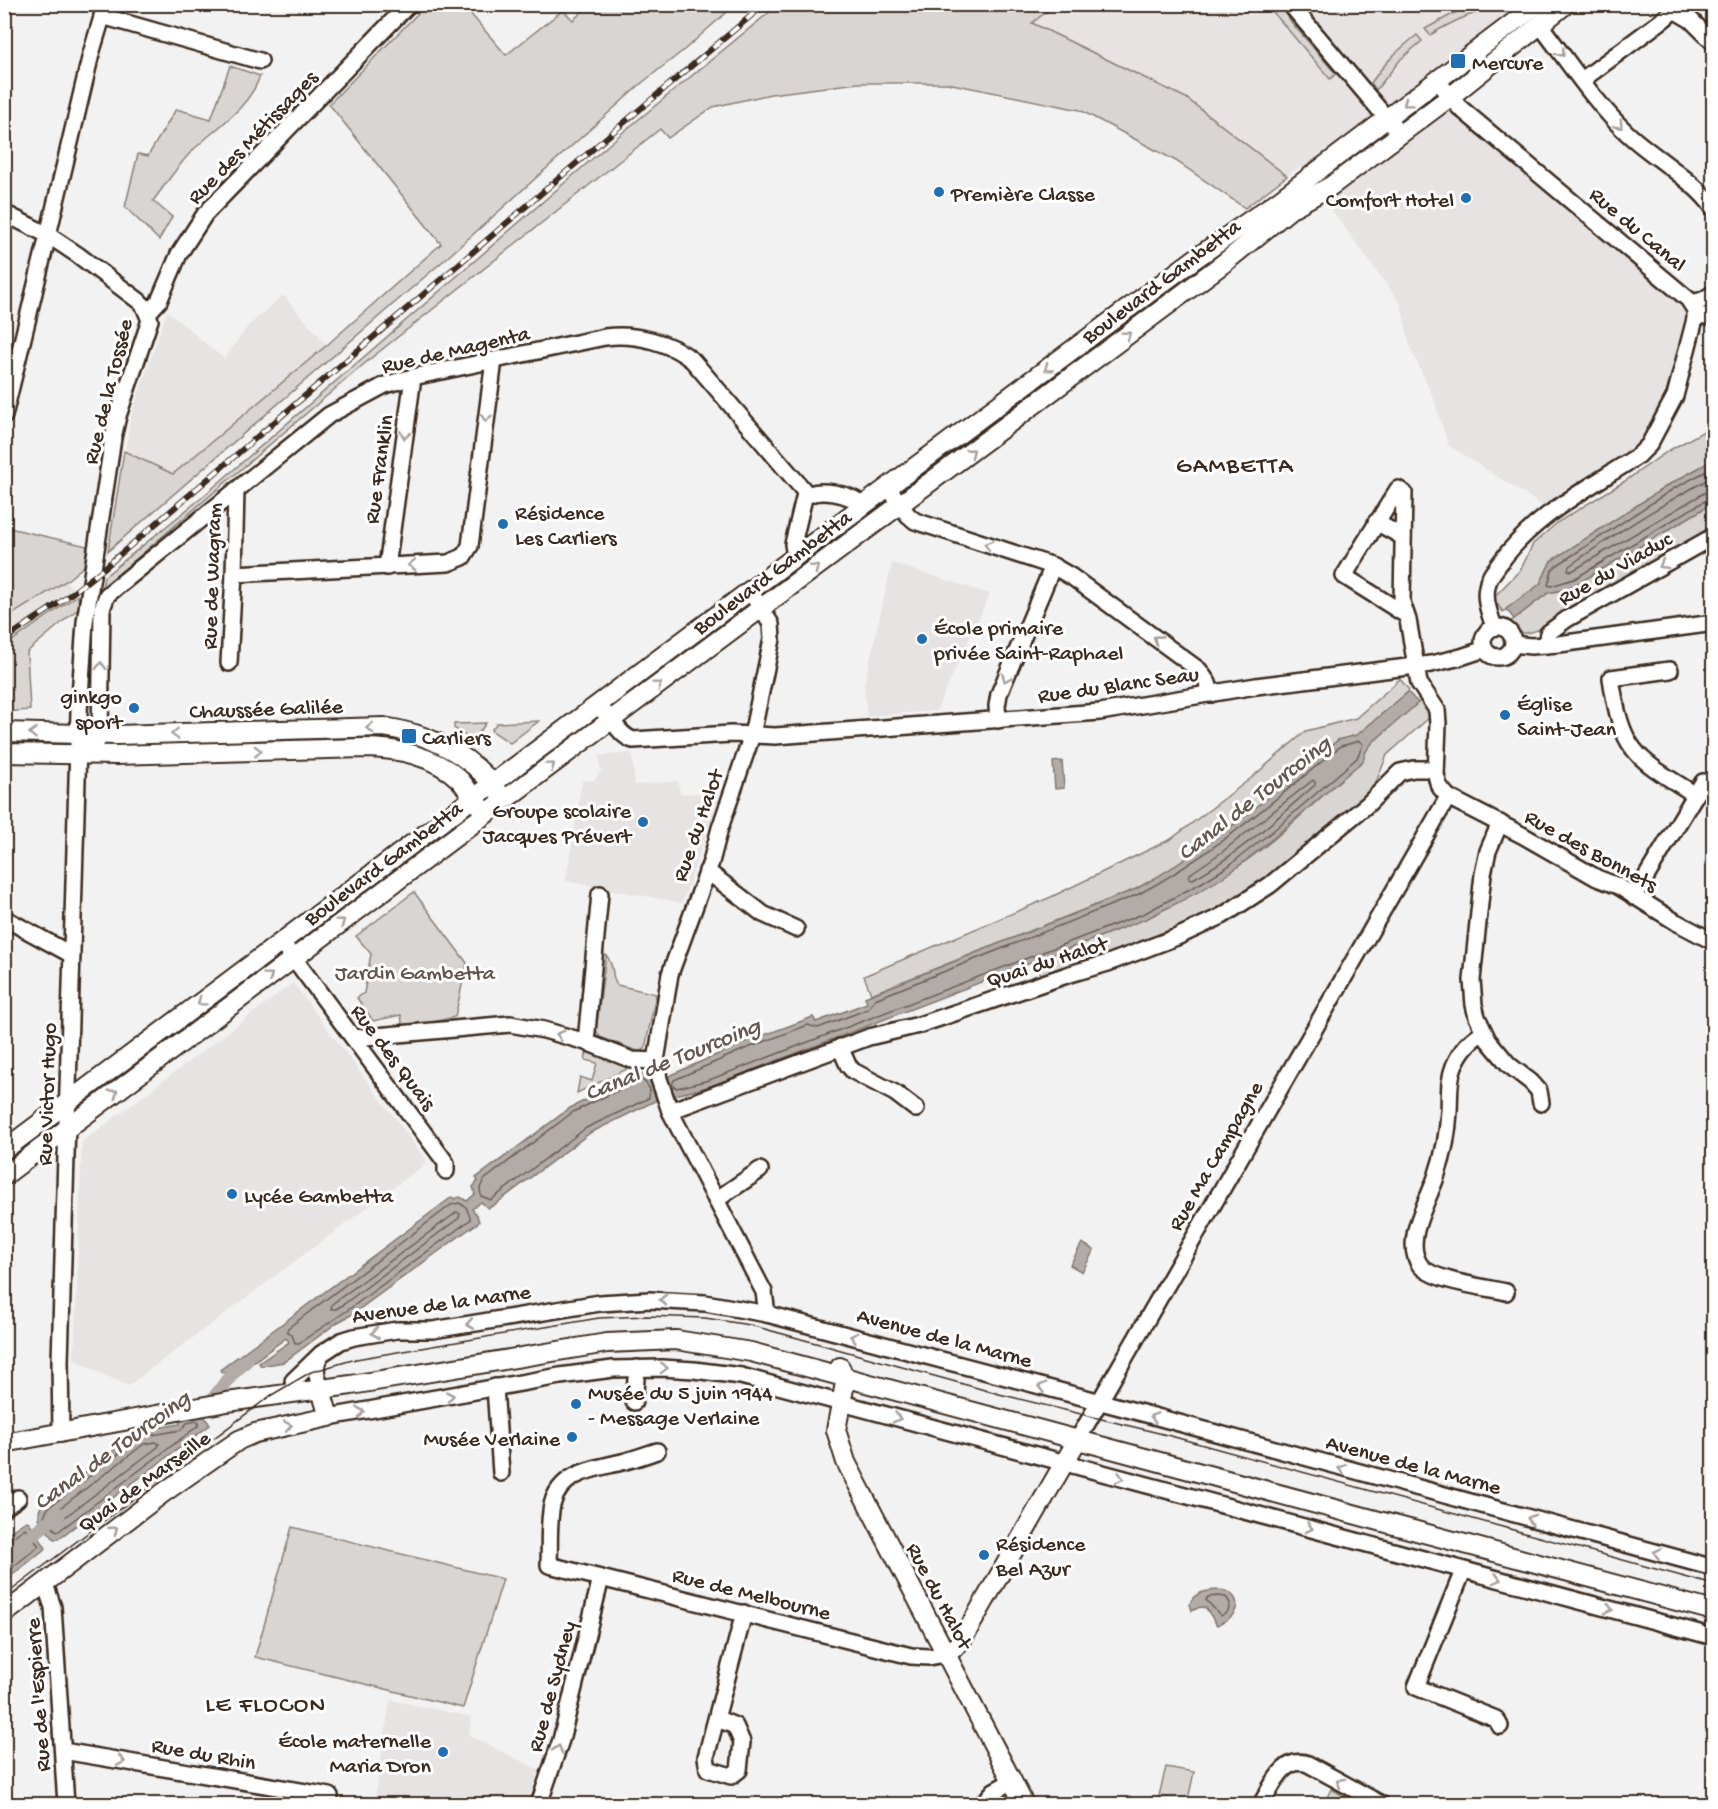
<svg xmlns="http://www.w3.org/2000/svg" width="1718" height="1809" viewBox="0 0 1718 1809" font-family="'Gochi Hand',sans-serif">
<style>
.built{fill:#e6e3e2}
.green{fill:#d8d5d2;stroke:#8a8078;stroke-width:1.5}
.water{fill:#b2aba7;stroke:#827770;stroke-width:1.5}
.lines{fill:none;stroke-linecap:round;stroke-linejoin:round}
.shore{stroke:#6b5e55;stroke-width:1.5}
.canal{stroke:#b2aba7;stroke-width:14}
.minor-casing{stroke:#3b2a1e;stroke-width:20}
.major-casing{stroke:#3b2a1e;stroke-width:22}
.minor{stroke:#fff;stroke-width:15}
.major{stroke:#fff;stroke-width:18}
.tram{stroke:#3b2a1e;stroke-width:1.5}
.rail-casing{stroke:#3b2a1e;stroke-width:6}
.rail{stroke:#fff;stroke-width:4;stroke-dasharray:11;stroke-linecap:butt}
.oneway{stroke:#a79f9a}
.poi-dot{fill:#1f6fb2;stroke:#fff;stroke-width:2}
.labels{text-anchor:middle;stroke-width:6;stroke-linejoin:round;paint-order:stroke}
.poi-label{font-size:22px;fill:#3b2a1e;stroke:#fff;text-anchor:start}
.street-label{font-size:22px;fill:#3b2a1e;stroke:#fff}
.park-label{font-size:22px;fill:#62554b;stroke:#fff}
.neighbourhood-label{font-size:24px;letter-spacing:1.5px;fill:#3b2a1e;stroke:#fff}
.water-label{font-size:24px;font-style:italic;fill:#65574e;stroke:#fff}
</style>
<rect width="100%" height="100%" fill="#f3f2f2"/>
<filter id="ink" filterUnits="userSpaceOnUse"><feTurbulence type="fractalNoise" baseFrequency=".0167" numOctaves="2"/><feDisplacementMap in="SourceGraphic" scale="12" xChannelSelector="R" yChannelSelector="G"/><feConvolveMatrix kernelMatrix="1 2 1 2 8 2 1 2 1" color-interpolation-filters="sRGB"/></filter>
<g filter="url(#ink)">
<!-- built -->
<g class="built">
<polygon points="1014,5 1531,5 1429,81 1438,94 1676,294 1686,305 1689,319 1673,394 1644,440 1543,506 1448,445 1433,397 1410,347 1401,304 1300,167 1287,176 1186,98 1032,23"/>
<polygon points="283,295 327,345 173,474 125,451 131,416 167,311 224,359 248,326"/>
<polygon points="892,563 990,594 936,711 867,716 864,686"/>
<polygon points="66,581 78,595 5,646 5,619"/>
<polygon points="632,753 635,785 678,781 680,794 696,793 718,800 682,903 566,881 582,781 594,780 598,776 598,773 601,773 599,756"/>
<polygon points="293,983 428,1162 128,1386 74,1360 82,1142"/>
<polygon points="390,1700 472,1717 469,1735 539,1770 527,1804 374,1804"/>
</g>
<!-- green -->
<g class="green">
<path d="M1471,4l35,1c-29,5 -51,15 -76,30l-5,-6z"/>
<polygon points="426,5 463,5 506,55 563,10 573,20 590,5 721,5 727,12 684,50 643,82 450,255 108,551 124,451 173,474 327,345 441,244 329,104"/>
<polygon points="778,5 1055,5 1032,23 1186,98 1287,176 1245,208 1176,161 1080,110 947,83 858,83 771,94 713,107 668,138 660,129 370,359 102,588 104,577 200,499 622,133"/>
<polygon points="1267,5 1281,5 1292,23 1336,74 1330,79"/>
<path d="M1417,35l5,6 -21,18 -25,31 -5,-7c13,-20 27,-33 46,-48z"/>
<path d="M230,66l30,10c-12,34 -45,52 -69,76 -14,15 -26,33 -38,49l19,16 -13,23 -34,-33 13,-53 10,2 28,-47 35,10z"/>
<polygon points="1713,426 1713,460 1670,484 1551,561 1540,584 1503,612 1493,598 1521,569 1533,544 1558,522 1625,481 1668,451"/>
<path d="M1713,503v30l-170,95c-16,6 -21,10 -33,-6l38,-29 19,-4 10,-5z"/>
<polygon points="5,527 87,546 84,566 66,581 5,619"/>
<polygon points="78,595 79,608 27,652 30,710 5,712 5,646"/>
<path d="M1400,679l9,11 -1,2 -51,43 -19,5c-65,53 -128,109 -202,149l-265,105 -7,-18 187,-79 120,-58 79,-60 56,-48 50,-13z"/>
<path d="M1420,701l8,9 1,8 -42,37 -18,45 -79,65 -87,57 -160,60 -7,-21c66,-24 133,-49 192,-88 49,-31 90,-75 134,-112l4,-10 6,-8z"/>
<polygon points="539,721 510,743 491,730 497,723"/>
<polygon points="486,723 473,741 454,728 454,724"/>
<polygon points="414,892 467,963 455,1017 403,1029 401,1015 373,1021 357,998 364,993 371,954 356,936"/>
<path d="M606,955c10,12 4,20 11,30l39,9 -11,55 -5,3 -40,-15 -4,-7z"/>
<polygon points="587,1050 629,1065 627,1069 577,1093 580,1077 592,1081 597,1063 585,1060"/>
<polygon points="292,1527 503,1579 463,1708 255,1657"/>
<polygon points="1166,1767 1194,1772 1187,1804 1157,1804"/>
<polygon points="1331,1789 1359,1804 1324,1804"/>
</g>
<!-- water -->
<g class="water">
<polygon points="1713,460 1713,503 1577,584 1567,589 1548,593 1514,619 1506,609 1540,584 1551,561 1670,484"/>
<path d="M1408,692l10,11 -46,40 -6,8 -3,10c-44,36 -85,76 -131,110 -26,19 -56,32 -84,47l-437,168 -39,10 -7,-6 -9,3 1,7 -67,33 -96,72 -6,3 -7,-6 -9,7 5,6 2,7 -128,93 -13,7 -54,40 -23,4 -2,-3 30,-21 -3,-4 -41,30 -23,5 -2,-3 232,-173 2,2 6,-2 7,4 8,-7 -2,-7 5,-6 -2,-3 94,-70 69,-35 8,2 5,6 13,-2 6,-4 72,-32 70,-26 3,5 51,-19 -2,-6 271,-108c74,-40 137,-96 202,-149l19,-5z"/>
<polygon points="1062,761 1064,788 1055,789 1053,762"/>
<polygon points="1082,1243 1094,1250 1082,1272 1070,1265"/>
<path d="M207,1413l-3,3 6,9 -152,114h-4c-9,-12 -20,-19 -13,-33l98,-75 41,-7 -1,-6z"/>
<polygon points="26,1521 29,1522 46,1548 5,1581 5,1535"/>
<path d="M1218,1590c13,0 24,10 16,23 -3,6 -11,9 -17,12l-11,-17 -6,-1 -8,4 -2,-7c3,-12 17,-13 28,-14z"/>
</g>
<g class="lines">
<!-- shore -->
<g class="shore">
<polyline points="1714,467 1673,489 1556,566 1552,570 1548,585 1551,586 1574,579 1708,499 1714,498"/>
<path d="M1714,476c-50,27 -98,57 -145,90l-1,4 4,1 132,-78 10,-2"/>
<path d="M1359,741l4,3 -6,14 -83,72 -47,37 -26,16 -56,30 -436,167 -32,8 -5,-3 2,-5 71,-31 63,-24 10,3 50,-19 7,-10 264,-105c75,-40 136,-95 202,-148z"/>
<path d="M1313,780l2,2v3c-38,33 -77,70 -122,94l-4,-1 1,-4 32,-22z"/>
<polygon points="639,1080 644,1081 650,1089 649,1098 586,1128 491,1200 481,1196 480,1188 484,1180 573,1112"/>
<polygon points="459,1203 466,1207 470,1217 470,1220 348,1310 299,1343 295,1343 292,1335 287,1331 288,1328 451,1205"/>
<polygon points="457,1212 460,1214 459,1218 344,1304 336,1309 331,1309 332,1304"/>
<polygon points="196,1421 199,1423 198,1426 59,1531 55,1530 44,1516 48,1508 141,1437 181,1430 187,1423"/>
<polygon points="156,1442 159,1444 158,1447 61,1520 56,1520 54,1515 55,1512 144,1444"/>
<polyline points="4,1539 10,1539 25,1528 39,1546 4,1574"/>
<polyline points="4,1547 12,1546 23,1539 28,1545 4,1564"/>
<polygon points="1218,1596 1226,1597 1230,1603 1228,1611 1221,1616 1206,1600 1208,1597"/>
</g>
<!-- canal -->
<g class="canal">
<polyline points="206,1409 232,1374 247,1360"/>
<polyline points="4,1556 59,1514"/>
</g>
<defs>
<g id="minor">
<polyline points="1290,4 1400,134"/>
<polyline points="1674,10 1691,20 1714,43"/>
<polyline points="102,16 260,61"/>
<path d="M1540,25c28,36 54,77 87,108 24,23 70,49 87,76"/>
<path d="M1437,80l22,27 229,192 7,11v9l-20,77 -26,49 -10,10c-49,33 -104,59 -139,108 -5,7 -12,14 -13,24 -3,14 3,27 7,40"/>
<polyline points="1582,80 1664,19 1674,10"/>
<polyline points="4,213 48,235 4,416"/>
<polyline points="1692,303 1703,300 1714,293"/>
<polyline points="148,313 159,301 179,254 205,214 409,4"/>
<polyline points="1696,315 1714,317"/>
<polyline points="888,487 908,515 915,521 1053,566 1072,577 1199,670 1208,683 1211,694"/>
<polyline points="1376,522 1403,537"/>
<path d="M795,557l-2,-13 11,-46c10,-12 50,-4 59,8"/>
<polyline points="387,567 413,377"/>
<polyline points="234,574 448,563 463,557 470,546 494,360"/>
<polyline points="750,591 771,624 772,639 752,735 720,828 711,862 670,974 656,1061 659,1079 670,1111 764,1292 767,1314"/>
<circle cx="1498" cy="642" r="15"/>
<polyline points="1513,644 1531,646 1559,644 1714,623"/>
<polyline points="1546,645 1548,633 1567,619 1714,536"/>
<polyline points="229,663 234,574 236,490"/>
<path d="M1670,670l-59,8c11,74 23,79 85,117"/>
<path d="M595,706c17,7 21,28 38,34l98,-6 44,2 325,-24 156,-26 175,-22 30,-7 24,-8"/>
<polyline points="998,720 997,706 999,694 1053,566"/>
<path d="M79,756l16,-11 5,-9 2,-127 5,-14 222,-180 56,-30 28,-8 192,-40c29,-4 66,5 88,24l114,133"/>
<polyline points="1448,797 1522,835 1597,878 1618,886 1676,922 1714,942"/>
<polyline points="1500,823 1488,851 1483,874 1472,980 1474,1005 1477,1017 1488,1040 1509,1065 1531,1082 1539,1091 1541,1103"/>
<polyline points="707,871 763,914 796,929"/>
<polyline points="1634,897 1703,782 1714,788"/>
<polyline points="4,918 72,955"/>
<polyline points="281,941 441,1156 446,1163 446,1171"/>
<path d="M1483,1032c-14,9 -22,18 -29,34 -6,15 -4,30 -5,45 -1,21 -5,43 -12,63 -7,25 -35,66 -17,91 12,16 65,22 86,27"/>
<polyline points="354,1038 510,1024 544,1030 586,1042 632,1060 656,1061"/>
<polyline points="586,1042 600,894"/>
<polyline points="840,1047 848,1065 853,1071 895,1093 916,1109"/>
<polyline points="670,1111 869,1037 919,1025 1070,974 1108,963 1177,937 1222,916 1270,885 1368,804 1400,772 1414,769 1436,769"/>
<polyline points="716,1200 760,1170"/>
<polyline points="293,1381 321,1354 341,1341 354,1337 397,1330 433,1330 600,1303 649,1300 705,1303 767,1314 1120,1407 1714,1568"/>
<polyline points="495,1387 501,1473"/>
<path d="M321,1390c-4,-14 -8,-23 0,-36"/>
<polyline points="634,1402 637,1368"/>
<polyline points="329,1417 560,1376 613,1369 662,1368 694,1370 741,1376 1714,1637"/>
<polyline points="61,1434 60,1361 79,712 85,622 113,438 118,416 150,320 144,306 139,301 78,255 48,235 91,54 106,4"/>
<polyline points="1078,1439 1448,797 1439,786 1436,775 1438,724 1437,710 1419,683 1408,620 1402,602 1404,493 1398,489 1344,576 1406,615"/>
<path d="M657,1451c-12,4 -23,8 -35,11 -28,7 -62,10 -70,43 -4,19 -2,41 -3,60l362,91 18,1 16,-3"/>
<polyline points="4,1508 18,1498"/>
<polyline points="1463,1571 1416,1687 1496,1719 1500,1726"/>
<polyline points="45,1584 53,1607 66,1804"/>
<polyline points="718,1719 735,1726 742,1742 739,1770 731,1776 708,1769 706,1757 744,1613"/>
<polyline points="63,1751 330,1796 329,1804"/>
<polyline points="539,1804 561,1740 601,1578"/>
<polyline points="983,1804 994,1791 1012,1781"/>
<path d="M1261,1804c11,-17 22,-49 47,-40l73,40"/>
</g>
<g id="major">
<path d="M4,732l113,3 267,-8c45,7 86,27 114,64"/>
<path d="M4,753l112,2 248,-7c33,0 71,8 96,32 7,8 13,18 20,27"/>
<polyline points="4,1150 888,487 1196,258 1278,201 1538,4"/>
<polyline points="4,1176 611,720 1224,263 1293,207 1331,186 1450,97 1566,4"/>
<polyline points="840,1367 844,1377 845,1383 836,1430 846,1462 1024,1804"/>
<polyline points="4,1443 227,1402 351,1385 607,1343 676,1340 751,1352 1714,1611"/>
<polyline points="4,1614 163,1493 239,1440 255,1433 329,1417 321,1390"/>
<polyline points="945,1654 954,1648 962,1640 1078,1439"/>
</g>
</defs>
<!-- minor casing -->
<use href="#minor" class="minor-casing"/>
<!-- major casing -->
<use href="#major" class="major-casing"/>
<!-- minor -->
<use href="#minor" class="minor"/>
<!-- major -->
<use href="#major" class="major"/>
<!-- tram -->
<polyline class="tram" points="4,1596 270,1396 311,1372 356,1359 599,1318 646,1316 705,1318 750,1325 794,1337 999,1394 1167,1435 1714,1585"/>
<defs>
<polyline id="rail" points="4,640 62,601 103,569 607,137 765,4"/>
</defs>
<!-- rail casing -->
<use href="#rail" class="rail-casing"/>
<!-- rail -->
<use href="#rail" class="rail"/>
</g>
<!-- one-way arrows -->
<defs><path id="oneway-chevron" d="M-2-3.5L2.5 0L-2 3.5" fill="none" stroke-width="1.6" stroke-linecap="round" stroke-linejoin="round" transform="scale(1.5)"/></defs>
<g class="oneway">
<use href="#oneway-chevron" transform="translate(1561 53) rotate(52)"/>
<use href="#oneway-chevron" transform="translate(1407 103) rotate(143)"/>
<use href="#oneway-chevron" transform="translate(1619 125) rotate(47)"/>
<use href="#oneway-chevron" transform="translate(1127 335) rotate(-37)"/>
<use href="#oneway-chevron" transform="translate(1048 368) rotate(143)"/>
<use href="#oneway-chevron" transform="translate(486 418) rotate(97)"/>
<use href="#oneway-chevron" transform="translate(405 435) rotate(98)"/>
<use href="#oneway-chevron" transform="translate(971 452) rotate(-37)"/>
<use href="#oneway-chevron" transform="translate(988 545) rotate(-162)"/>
<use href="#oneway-chevron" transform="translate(412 565) rotate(177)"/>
<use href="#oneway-chevron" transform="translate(1663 565) rotate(150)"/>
<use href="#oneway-chevron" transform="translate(815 568) rotate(-37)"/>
<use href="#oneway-chevron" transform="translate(1157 639) rotate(-144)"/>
<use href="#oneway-chevron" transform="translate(101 666) rotate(-89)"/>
<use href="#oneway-chevron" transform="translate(1006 678) rotate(113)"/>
<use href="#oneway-chevron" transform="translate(658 685) rotate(-37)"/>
<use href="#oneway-chevron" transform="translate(370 728) rotate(178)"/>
<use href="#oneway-chevron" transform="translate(33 733) rotate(-177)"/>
<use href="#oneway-chevron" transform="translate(175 734) rotate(178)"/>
<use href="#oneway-chevron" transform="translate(258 751) rotate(-2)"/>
<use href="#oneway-chevron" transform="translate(551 766) rotate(-37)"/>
<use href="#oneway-chevron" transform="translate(341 922) rotate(-37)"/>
<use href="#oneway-chevron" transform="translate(269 976) rotate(-37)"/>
<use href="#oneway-chevron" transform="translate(201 1002) rotate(143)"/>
<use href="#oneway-chevron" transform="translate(560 1035) rotate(-163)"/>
<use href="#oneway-chevron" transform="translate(114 1093) rotate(-37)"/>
<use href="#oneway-chevron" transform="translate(663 1300) rotate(-179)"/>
<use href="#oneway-chevron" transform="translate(470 1324) rotate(170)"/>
<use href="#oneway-chevron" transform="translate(375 1333) rotate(170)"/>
<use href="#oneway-chevron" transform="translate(854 1337) rotate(-165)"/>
<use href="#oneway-chevron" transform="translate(664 1368) rotate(2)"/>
<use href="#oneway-chevron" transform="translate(1042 1387) rotate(-165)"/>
<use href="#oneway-chevron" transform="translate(450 1396) rotate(-10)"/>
<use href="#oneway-chevron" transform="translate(361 1412) rotate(-10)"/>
<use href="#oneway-chevron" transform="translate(1154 1417) rotate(-164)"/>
<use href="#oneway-chevron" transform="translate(897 1418) rotate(15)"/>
<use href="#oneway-chevron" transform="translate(288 1426) rotate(-11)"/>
<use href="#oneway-chevron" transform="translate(1342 1469) rotate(-165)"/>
<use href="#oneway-chevron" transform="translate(1120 1478) rotate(15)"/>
<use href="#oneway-chevron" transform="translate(1531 1519) rotate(-165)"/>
<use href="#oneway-chevron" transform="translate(1309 1528) rotate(15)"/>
<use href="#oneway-chevron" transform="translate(114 1530) rotate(-38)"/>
<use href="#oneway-chevron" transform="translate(1657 1553) rotate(-165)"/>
<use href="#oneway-chevron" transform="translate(1497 1579) rotate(15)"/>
<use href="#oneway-chevron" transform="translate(1609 1609) rotate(15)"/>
<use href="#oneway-chevron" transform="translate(558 1749) rotate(-72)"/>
<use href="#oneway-chevron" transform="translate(121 1761) rotate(10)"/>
<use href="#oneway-chevron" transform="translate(1340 1782) rotate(-151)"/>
</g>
</g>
<!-- markers -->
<g class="poi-dot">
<rect x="1450" y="53" width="16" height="16" rx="3"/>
<circle cx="939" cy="192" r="6"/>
<circle cx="1466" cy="198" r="6"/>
<circle cx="503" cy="524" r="6"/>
<circle cx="922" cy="639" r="6"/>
<circle cx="134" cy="708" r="6"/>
<circle cx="1505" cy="715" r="6"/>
<rect x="401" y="728" width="16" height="16" rx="3"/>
<circle cx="643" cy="822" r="6"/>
<circle cx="232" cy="1194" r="6"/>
<circle cx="576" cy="1404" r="6"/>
<circle cx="572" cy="1437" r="6"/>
<circle cx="984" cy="1555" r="6"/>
<circle cx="443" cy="1752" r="6"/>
</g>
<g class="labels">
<!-- poi labels -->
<g class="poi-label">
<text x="1472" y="69">Mercure</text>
<text x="951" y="200">Première Classe</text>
<text x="1454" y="206" text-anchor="end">Comfort Hotel</text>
<text x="515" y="519">Résidence<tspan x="515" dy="25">Les Carliers</tspan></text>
<text x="934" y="634">École primaire<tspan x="934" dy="25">privée Saint-Raphael</tspan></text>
<text x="122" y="703" text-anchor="end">ginkgo<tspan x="122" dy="25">sport</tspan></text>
<text x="1517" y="710">Église<tspan x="1517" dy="25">Saint-Jean</tspan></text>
<text x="422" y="744">Carliers</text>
<text x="631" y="817" text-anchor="end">Groupe scolaire<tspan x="631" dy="25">Jacques Prévert</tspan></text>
<text x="244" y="1202">Lycée Gambetta</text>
<text x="588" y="1399">Musée du 5 juin 1944<tspan x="588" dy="25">- Message Verlaine</tspan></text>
<text x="560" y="1445" text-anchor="end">Musée Verlaine</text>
<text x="996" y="1550">Résidence<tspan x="996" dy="25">Bel Azur</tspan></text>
<text x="431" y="1747" text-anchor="end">École maternelle<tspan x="431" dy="25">Maria Dron</tspan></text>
</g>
<!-- street labels -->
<g class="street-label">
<text transform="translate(251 136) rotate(-46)" y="8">Rue des Métissages</text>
<text transform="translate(1639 228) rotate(40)" y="8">Rue du Canal</text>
<text transform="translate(1160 280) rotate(-37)" y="8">Boulevard Gambetta</text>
<text transform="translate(455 348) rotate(-13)" y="8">Rue de Magenta</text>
<text transform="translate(106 391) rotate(-76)" y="8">Rue de la Tossée</text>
<text transform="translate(377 469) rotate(-82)" y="8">Rue Franklin</text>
<text transform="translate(1614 567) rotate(-30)" y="8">Rue du Viaduc</text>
<text transform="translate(771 571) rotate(-37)" y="8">Boulevard Gambetta</text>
<text transform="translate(210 576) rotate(-88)" y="8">Rue de Wagram</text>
<text transform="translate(1118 683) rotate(-8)" y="8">Rue du Blanc Seau</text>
<text transform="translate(266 707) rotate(-2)" y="8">Chaussée Galilée</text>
<text transform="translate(696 825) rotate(-71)" y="8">Rue du Halot</text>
<text transform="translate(1592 849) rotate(29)" y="8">Rue des Bonnets</text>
<text transform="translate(382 862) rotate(-37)" y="8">Boulevard Gambetta</text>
<text transform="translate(1046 960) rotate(-18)" y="8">Quai du Halot</text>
<text transform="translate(395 1056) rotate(53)" y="8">Rue des Quais</text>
<text transform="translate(45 1094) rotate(-88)" y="8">Rue Victor Hugo</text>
<text transform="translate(1214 1155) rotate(-60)" y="8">Rue Ma Campagne</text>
<text transform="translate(441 1302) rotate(-8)" y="8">Avenue de la Marne</text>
<text transform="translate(945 1336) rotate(15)" y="8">Avenue de la Marne</text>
<text transform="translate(1414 1463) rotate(15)" y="8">Avenue de la Marne</text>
<text transform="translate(143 1480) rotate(-36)" y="8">Quai de Marseille</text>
<text transform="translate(752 1592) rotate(14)" y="8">Rue de Melbourne</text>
<text transform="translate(941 1595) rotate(62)" y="8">Rue du Halot</text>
<text transform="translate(550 1686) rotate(-75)" y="8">Rue de Sydney</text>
<text transform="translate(36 1695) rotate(-94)" y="8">Rue de l'Espierre</text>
<text transform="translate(204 1752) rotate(10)" y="8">Rue du Rhin</text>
</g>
<!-- park labels -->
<g class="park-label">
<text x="415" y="979">Jardin Gambetta</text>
</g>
<!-- neighbourhood labels -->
<g class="neighbourhood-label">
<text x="1235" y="472">GAMBETTA</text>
<text x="266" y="1711">LE FLOCON</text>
</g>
<!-- water labels -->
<g class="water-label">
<text transform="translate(1253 797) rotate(-38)" y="8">Canal de Tourcoing</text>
<text transform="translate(672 1058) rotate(-22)" y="8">Canal de Tourcoing</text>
<text transform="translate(111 1449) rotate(-36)" y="8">Canal de Tourcoing</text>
</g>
</g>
<!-- margin -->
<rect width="1718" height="1809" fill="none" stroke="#fff" stroke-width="24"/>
<rect x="12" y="12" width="1694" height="1785" fill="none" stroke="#3b2a1e" stroke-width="2" filter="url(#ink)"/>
</svg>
